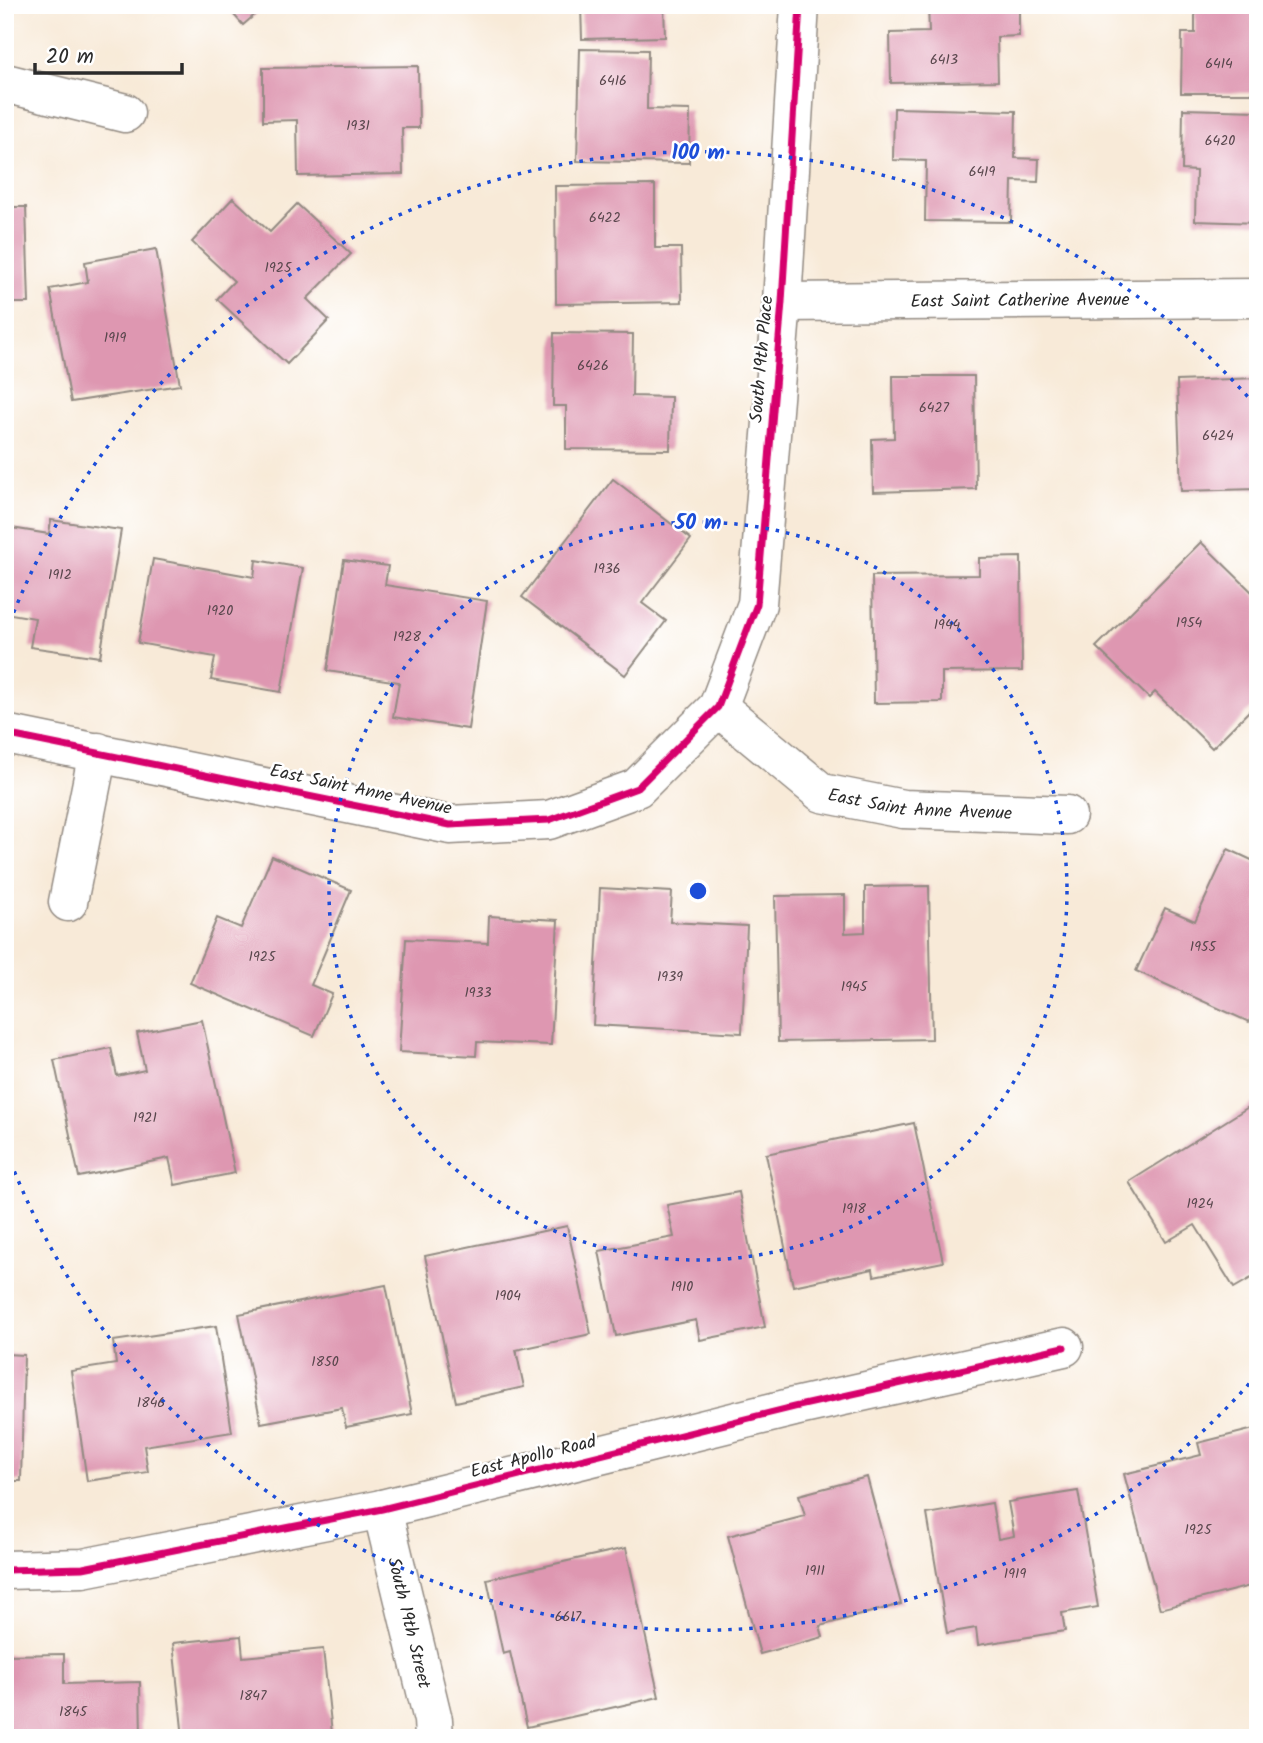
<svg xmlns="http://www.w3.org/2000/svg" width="1263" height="1743" viewBox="0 0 1263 1743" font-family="Kalam,sans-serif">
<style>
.building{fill:#de97b1}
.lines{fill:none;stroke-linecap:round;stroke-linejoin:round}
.minor-casing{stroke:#928a82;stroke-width:41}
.minor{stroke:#fff;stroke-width:38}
.cycleway-casing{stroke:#fff;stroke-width:11}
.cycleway{stroke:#d6006c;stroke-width:7}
.ring{fill:none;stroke:#1d4ed8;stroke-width:3.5;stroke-dasharray:3.5 7}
.labels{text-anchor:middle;stroke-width:5;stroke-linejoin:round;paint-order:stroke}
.number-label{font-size:14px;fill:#58464c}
.street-label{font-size:18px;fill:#2b2b2b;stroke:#fff}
.centre{fill:#1d4ed8;stroke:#fff;stroke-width:3.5}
.ring-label{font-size:21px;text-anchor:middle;font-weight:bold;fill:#1d4ed8;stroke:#fff;stroke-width:5;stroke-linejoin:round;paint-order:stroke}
</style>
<rect width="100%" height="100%" fill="#fff"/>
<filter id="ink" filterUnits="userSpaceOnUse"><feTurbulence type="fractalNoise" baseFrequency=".0143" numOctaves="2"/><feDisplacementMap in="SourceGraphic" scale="14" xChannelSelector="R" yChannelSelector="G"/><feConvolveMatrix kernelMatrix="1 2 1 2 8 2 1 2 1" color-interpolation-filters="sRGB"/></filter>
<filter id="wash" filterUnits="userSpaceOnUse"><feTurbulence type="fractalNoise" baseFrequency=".00686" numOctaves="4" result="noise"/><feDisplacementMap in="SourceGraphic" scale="28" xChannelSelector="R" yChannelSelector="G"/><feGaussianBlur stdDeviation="1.57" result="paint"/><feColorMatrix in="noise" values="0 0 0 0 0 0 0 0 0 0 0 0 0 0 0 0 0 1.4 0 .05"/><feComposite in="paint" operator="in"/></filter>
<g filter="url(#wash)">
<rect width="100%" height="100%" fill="#f8ead8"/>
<g id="blocks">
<!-- building -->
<g class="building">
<polygon points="225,5 266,5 243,25"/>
<polygon points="581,5 664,5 665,37 582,39"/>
<polygon points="928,5 1019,5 1019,36 997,37 998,81 891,83 890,33 929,32"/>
<polygon points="1195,5 1258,5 1258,93 1181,93 1182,33 1195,33"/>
<polygon points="580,49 648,50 647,109 690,110 689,163 577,161"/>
<polygon points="418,66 419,128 402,128 403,174 298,176 297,120 263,121 263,68"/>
<polygon points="894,108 1016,111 1015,158 1039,159 1038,182 1012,181 1011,222 925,221 926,161 893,160"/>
<polygon points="1183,109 1258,111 1258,223 1195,221 1196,171 1182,170"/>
<polygon points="655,185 655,248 681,248 682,302 556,304 555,186"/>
<polygon points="233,198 270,232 297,204 351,254 307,299 329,320 287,364 217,299 234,281 192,242"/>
<polygon points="5,207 26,207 29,303 5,303"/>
<polygon points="156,249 180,385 71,402 50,289 88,282 85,262"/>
<polygon points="554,333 633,334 632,396 671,397 670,450 566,449 566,406 553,406"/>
<polygon points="893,376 974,376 976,489 873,492 872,439 894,438"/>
<polygon points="1258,378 1258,489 1181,491 1177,381"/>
<polygon points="613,479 691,539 642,603 666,621 625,675 522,597"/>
<polygon points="51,520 121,530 100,657 30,647 35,618 5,613 5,527 49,534"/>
<polygon points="1201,542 1258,598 1258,702 1212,748 1155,692 1149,698 1096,647"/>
<polygon points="1021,557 1022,671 942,672 942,702 874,703 872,576 979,575 979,558"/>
<polygon points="153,559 254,577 256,560 303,568 281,692 211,680 215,657 138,643"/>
<polygon points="344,560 388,566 385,585 487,601 468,729 393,717 399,682 327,671"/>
<polygon points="1228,849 1258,863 1258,1003 1249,1022 1136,971 1165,908 1195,921"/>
<polygon points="272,856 351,890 311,985 332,994 314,1036 190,983 217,918 241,928"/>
<polygon points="929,886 932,1039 778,1042 775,896 845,895 845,933 865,932 865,887"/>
<polygon points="600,888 672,892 670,922 747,926 742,1033 593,1025"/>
<polygon points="489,916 558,920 551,1045 477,1042 476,1056 399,1052 406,939 488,943"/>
<polygon points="202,1020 235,1173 175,1185 169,1158 79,1177 54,1060 111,1048 117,1076 145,1070 137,1033"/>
<polygon points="1258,1101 1258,1274 1234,1288 1195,1225 1166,1242 1129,1182"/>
<polygon points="914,1123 943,1262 874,1276 873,1269 793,1286 766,1154"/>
<polygon points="739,1192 765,1327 700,1340 696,1320 616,1336 599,1251 674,1237 667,1205"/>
<polygon points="567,1226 591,1334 516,1350 524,1387 456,1402 425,1256"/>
<polygon points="386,1285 412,1414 346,1427 342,1408 261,1423 239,1314"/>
<polygon points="216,1326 232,1432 144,1446 148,1472 87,1481 71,1371 116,1364 113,1341"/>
<polygon points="5,1354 24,1355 21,1481 5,1481"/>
<polygon points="1258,1428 1258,1584 1160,1609 1124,1474 1201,1455 1198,1443"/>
<polygon points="867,1477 901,1604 820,1626 823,1637 760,1654 728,1536 805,1516 799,1495"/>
<polygon points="1078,1491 1098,1607 1062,1613 1065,1631 978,1645 976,1628 947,1633 927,1514 992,1503 998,1539 1014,1536 1008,1502"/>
<polygon points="626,1548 659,1697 527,1727 510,1652 503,1654 487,1579"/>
<polygon points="241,1636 243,1657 323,1649 332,1733 287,1738 183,1738 173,1643"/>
<polygon points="64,1654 64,1684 140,1682 141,1738 5,1738 5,1655"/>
</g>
</g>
</g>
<g filter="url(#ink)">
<use href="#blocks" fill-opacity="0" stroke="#928a82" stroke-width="2"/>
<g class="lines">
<defs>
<g id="minor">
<polyline points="5,83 125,113"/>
<path id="s1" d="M782,302l476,-4"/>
<path id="s2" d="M718,707l104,86 81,16 164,6"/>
<polyline points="5,734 450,825 549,820 637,788 718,707 757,604 782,302 800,5"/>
<polyline points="68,902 98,752"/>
<path id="s3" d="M382,1509l51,211 1,18"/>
<polyline points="5,1570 83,1568 382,1509 794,1407 1064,1347"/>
</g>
</defs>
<!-- minor casing -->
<use href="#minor" class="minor-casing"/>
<!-- minor -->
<use href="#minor" class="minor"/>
<defs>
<g id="cycleway">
<polyline points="5,734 450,825 549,820 637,788 718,707 757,604 782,302 800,5"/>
<polyline points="5,1570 83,1568 382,1509 794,1407 1064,1347"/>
</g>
</defs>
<!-- cycleway casing -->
<use href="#cycleway" class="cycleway-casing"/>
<!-- cycleway -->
<use href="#cycleway" class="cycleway"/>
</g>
</g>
<!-- distance rings -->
<g class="ring">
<circle cx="698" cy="891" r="369"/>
<path d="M1256 1376A739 739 0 0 1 6 1150M6 632A739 739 0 0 1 1256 406"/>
</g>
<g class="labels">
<!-- number labels -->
<g class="number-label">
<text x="944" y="64">6413</text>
<text x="1219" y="68">6414</text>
<text x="613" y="85">6416</text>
<text x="358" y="130">1931</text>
<text x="1220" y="145">6420</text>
<text x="982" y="176">6419</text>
<text x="605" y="222">6422</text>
<text x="278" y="272">1925</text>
<text x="115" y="342">1919</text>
<text x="593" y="370">6426</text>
<text x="934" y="412">6427</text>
<text x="1218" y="440">6424</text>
<text x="607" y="573">1936</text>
<text x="60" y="579">1912</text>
<text x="220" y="615">1920</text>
<text x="1189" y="627">1954</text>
<text x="947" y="629">1944</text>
<text x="407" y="641">1928</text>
<text x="1203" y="951">1955</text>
<text x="262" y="961">1925</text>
<text x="670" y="981">1939</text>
<text x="854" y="991">1945</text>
<text x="478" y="997">1933</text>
<text x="145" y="1122">1921</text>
<text x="1200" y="1208">1924</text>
<text x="854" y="1213">1918</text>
<text x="682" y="1291">1910</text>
<text x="508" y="1300">1904</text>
<text x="325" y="1366">1850</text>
<text x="151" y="1407">1846</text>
<text x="1198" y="1534">1925</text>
<text x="815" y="1575">1911</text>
<text x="1015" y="1578">1919</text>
<text x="568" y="1621">6617</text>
<text x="253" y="1700">1847</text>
<text x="73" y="1716">1845</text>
</g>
<!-- street labels -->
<g class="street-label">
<text dy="6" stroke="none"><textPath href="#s1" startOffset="238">East Saint Catherine Avenue</textPath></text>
<text transform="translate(761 359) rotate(-85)" y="6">South 19th Place</text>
<text transform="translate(361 789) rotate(12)" y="6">East Saint Anne Avenue</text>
<text dy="6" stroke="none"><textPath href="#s2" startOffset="234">East Saint Anne Avenue</textPath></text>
<text transform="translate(533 1456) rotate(-14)" y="6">East Apollo Road</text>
<text dy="6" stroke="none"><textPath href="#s3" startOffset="117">South 19th Street</textPath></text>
</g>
</g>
<circle cx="698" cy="891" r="10" class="centre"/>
<g class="ring-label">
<text x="698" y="159">100 m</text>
<text x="698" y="529">50 m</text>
</g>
<!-- margin -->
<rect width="1263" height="1743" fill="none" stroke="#fff" stroke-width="28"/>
<!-- scale -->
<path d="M35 63v10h147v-10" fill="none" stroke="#2b2b2b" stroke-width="3.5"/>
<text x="46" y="63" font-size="21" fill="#2b2b2b" stroke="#ffffff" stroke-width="5" paint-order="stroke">20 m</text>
</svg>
